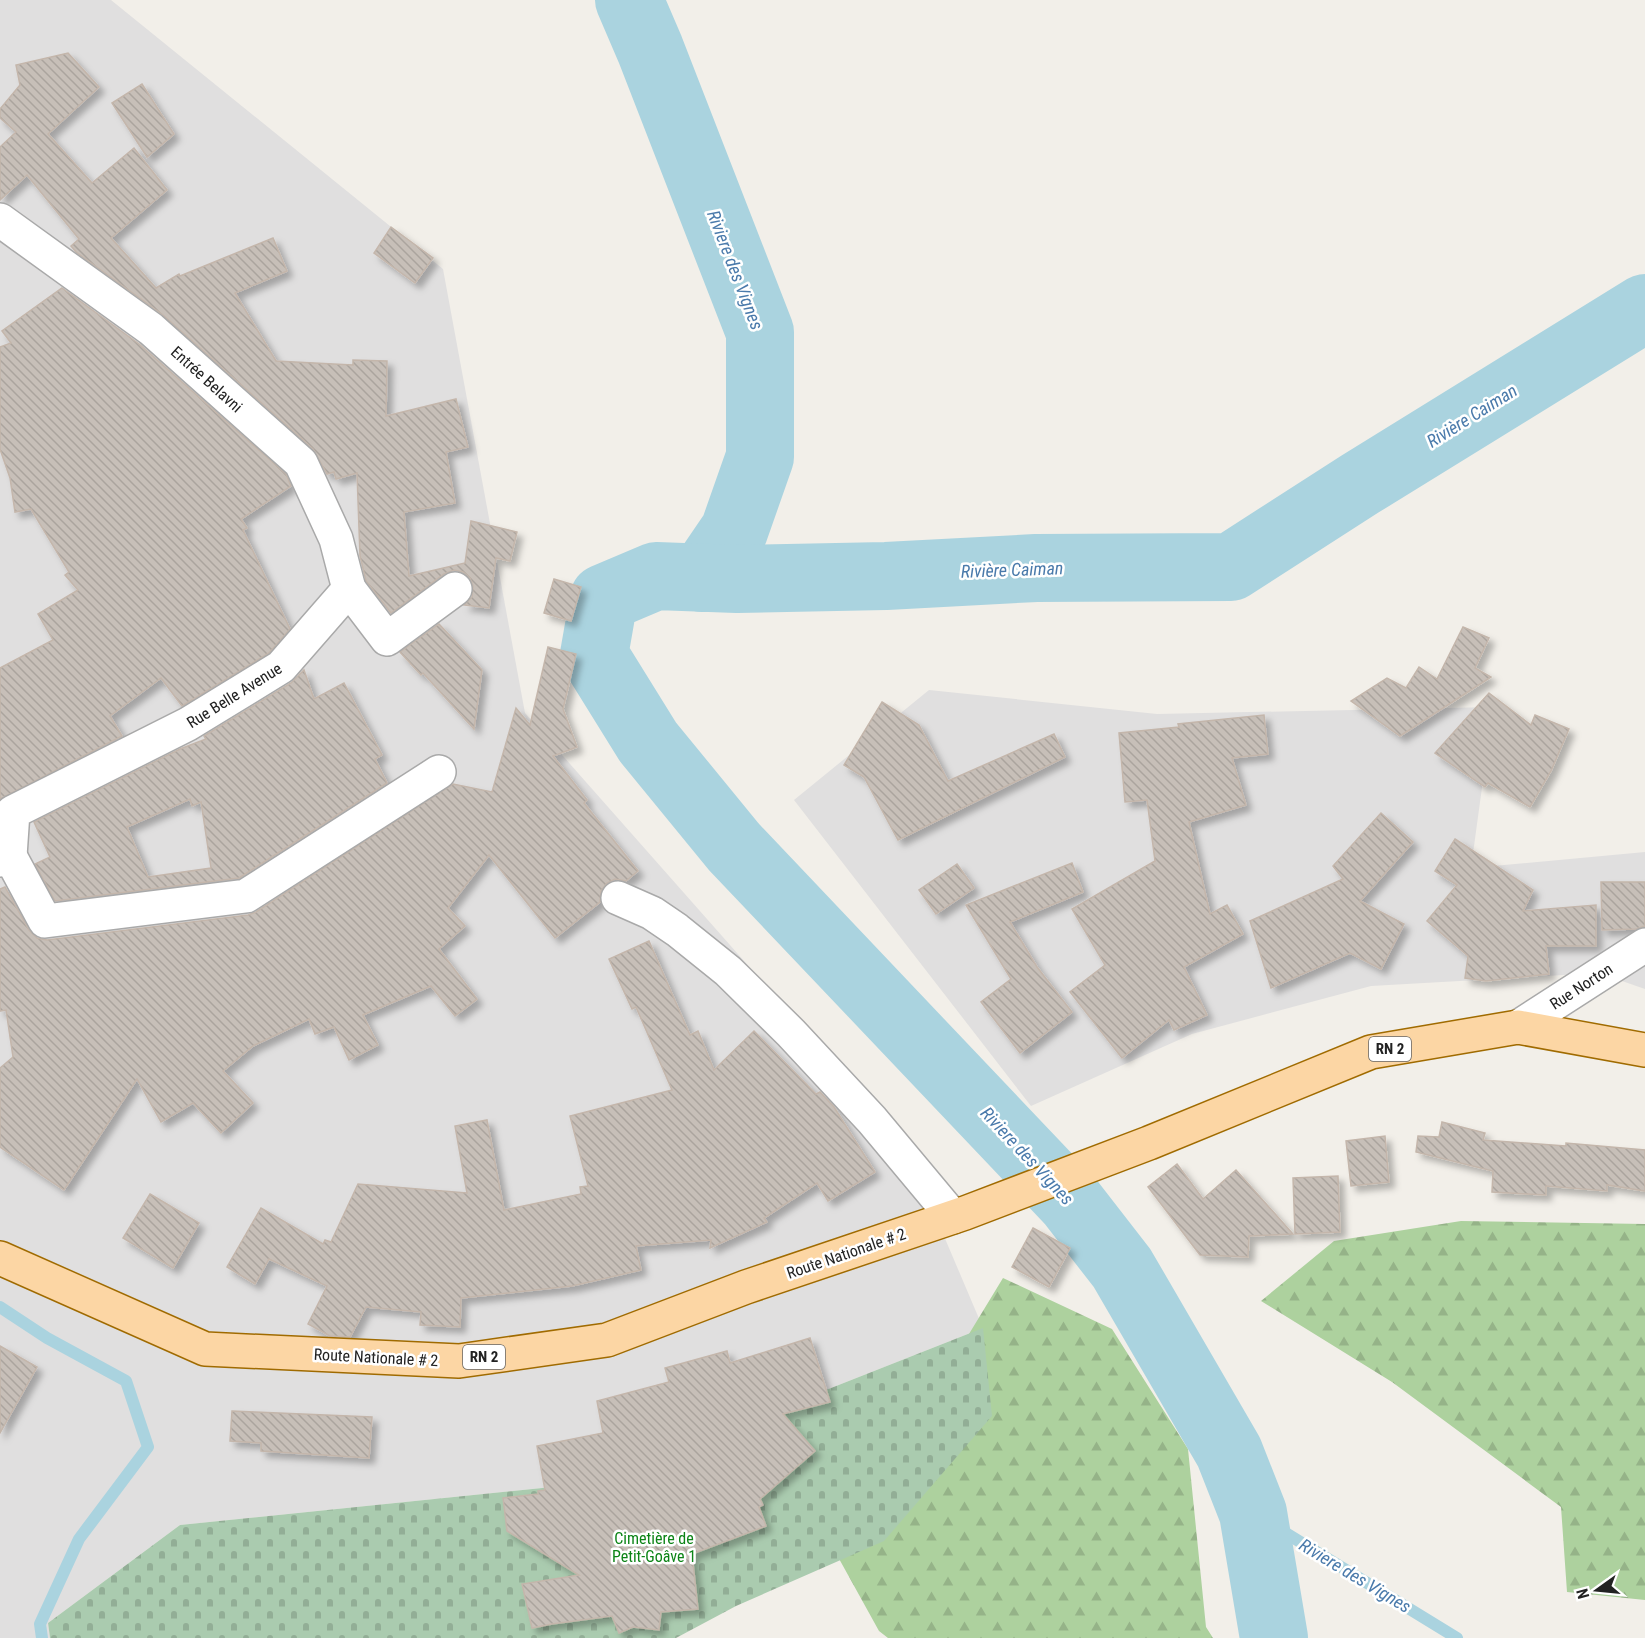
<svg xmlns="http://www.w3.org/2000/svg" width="1645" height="1638" viewBox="0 0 1645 1638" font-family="'Roboto Condensed',sans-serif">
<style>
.residential{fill:#e0dfdf}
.forest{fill:url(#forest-firs)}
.cemetery{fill:url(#cemetery-stones)}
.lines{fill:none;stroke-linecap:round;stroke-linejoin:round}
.stream{stroke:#aad3df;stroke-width:12}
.river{stroke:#aad3df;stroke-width:68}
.building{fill:url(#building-back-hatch);stroke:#c4b6ab;stroke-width:1.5;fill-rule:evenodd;filter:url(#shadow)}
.street-casing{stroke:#a9a9a9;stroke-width:36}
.primary-casing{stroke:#a06b00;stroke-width:36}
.street{stroke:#fff;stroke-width:33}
.primary{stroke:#fcd6a4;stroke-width:33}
.labels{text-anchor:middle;stroke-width:5;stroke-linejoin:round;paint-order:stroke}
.shield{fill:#fff;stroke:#646464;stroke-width:1.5}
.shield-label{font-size:15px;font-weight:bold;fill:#222}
.street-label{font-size:16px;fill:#222;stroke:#fff}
.park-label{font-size:16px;fill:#0c8416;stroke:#fff}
.water-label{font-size:18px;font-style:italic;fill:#4a7aab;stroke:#fff}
</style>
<defs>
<pattern id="forest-firs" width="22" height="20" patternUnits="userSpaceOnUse" patternTransform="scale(1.5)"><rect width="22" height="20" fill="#add19e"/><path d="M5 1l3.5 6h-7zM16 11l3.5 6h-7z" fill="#95b388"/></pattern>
<pattern id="cemetery-stones" width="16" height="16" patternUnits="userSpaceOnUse" patternTransform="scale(1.5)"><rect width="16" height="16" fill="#aacbaf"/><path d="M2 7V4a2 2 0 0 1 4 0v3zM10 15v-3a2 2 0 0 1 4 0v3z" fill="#92ae96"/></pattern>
<pattern id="building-back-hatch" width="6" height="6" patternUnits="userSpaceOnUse" patternTransform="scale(1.5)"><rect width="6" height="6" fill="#c7bfb8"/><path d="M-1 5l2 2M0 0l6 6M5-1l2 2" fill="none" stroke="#aba49e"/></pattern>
<filter id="shadow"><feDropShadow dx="5.5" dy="5.5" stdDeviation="3" flood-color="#0004"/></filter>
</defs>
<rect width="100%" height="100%" fill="#f2efe9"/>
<!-- residential -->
<g class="residential">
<polygon points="0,0 111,0 443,269 525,713 904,1142 983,1328 760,1416 552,1487 180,1525 48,1623 50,1638 0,1638"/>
<polygon points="929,690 1157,714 1493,707 1471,868 1645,852 1645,989 1599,973 1371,986 1192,1034 1031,1106 794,800"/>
</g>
<!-- forest -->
<g class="forest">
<polygon points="1461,1221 1645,1224 1645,1600 1567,1592 1561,1507 1392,1382 1261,1301 1334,1241"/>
<polygon points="1003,1278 1112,1329 1188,1449 1206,1627 1213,1638 888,1638 879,1631 827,1537 941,1380"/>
</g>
<!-- cemetery -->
<polygon class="cemetery" points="983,1328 992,1416 884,1541 736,1606 676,1638 50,1638 48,1623 180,1525 552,1487 760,1416"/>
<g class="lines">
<!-- stream -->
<g class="stream">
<polyline points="0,1307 47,1338 126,1381 148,1447 79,1539 40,1624 42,1638"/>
<polyline points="1253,1513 1457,1638"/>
</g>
<!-- river -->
<g class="river">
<polyline points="629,0 650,49 760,332 760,457 734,531 702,578"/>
<polyline points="1274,1638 1253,1513 1229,1452 1122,1268 1070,1201 734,847 648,742 594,655 604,598 656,576 737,579 886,576 1036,568 1231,567 1360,484 1645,308"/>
</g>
</g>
<!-- building -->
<g class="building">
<polygon points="68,53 99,87 48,134 92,183 134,148 167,190 111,238 156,288 179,274 180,276 273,238 287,271 235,293 276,361 353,365 353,360 387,361 386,416 456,399 468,447 446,452 455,503 404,512 409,576 465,563 471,521 517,532 510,561 496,558 489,608 464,605 472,597 473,586 470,578 463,572 454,570 444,574 391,613 366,581 360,556 357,473 336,479 334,472 327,474 313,449 163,315 76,252 71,246 79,239 27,175 0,200 0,147 16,132 0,118 0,109 20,85 16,65"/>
<polygon points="142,84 174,134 147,157 112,103"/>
<polygon points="391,227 433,258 415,283 374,253"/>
<polygon points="62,288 139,344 286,474 291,486 241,519 247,528 243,530 290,629 269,653 182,706 161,678 110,716 122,736 0,799 0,668 53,640 38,614 78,590 65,575 69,572 31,509 15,512 10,478 0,449 0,347 11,343 2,331"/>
<polygon points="554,579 581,587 571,621 544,613"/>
<polygon points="439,624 482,670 474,729 423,673 421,675 400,652"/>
<polygon points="1463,627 1489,638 1475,668 1491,677 1400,736 1351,701 1387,678 1406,688 1419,667 1437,679"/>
<polygon points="548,647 576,654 563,709 577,747 553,756 587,800 584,803 638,871 626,881 615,879 607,883 601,891 600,902 555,938 489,855 448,908 465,926 439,949 477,999 455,1016 431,986 363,1015 378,1045 349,1060 334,1027 315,1034 309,1019 253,1046 223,1071 253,1103 221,1133 193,1103 161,1122 137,1079 64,1190 0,1147 0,1068 13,1057 6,1010 0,1011 0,889 5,887 29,930 37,938 47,940 248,915 256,912 453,784 492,792 516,708 530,725"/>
<path d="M304,670l10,29 30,-16 38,72 -7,4 12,24 -148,95 -184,23 -20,-37 15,-7 -16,-35 146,-73 26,-10 -2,-3 87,-53zM190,799l2,7 9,-4 10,66 -63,9 -21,-50z"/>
<polygon points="1489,693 1531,725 1535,715 1569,729 1551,771 1530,807 1488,783 1485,787 1435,753"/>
<polygon points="882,702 919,725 948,781 1054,734 1065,757 898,840 864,777 844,765"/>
<polygon points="1264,715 1268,754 1232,758 1246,805 1189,822 1210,914 1227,905 1243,934 1184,967 1207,1015 1174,1030 1169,1020 1122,1058 1070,992 1105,965 1072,909 1155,861 1147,800 1125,802 1119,733 1179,727 1178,724"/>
<polygon points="1381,813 1413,842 1360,901 1404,924 1381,969 1350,953 1271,988 1250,921 1343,879 1333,866"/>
<polygon points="1455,839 1533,890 1523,911 1596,905 1596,946 1546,946 1549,974 1486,981 1465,978 1468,956 1427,921 1457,885 1435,871"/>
<polygon points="1072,863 1083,892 1010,922 1037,967 1072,1012 1020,1053 981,1002 1011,979 966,905"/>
<polygon points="957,864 974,888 936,914 919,890"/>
<polygon points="1601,882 1645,882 1645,926 1636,929 1602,930"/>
<polygon points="649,941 690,1035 698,1031 714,1070 754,1031 816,1094 820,1092 834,1107 875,1172 828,1201 817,1183 764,1218 767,1222 710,1248 711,1240 636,1246 641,1270 572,1286 461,1298 460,1327 420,1325 421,1312 366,1307 350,1337 330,1336 308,1324 327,1286 269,1259 255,1284 227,1267 261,1208 323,1244 325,1240 331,1242 358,1184 467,1193 455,1126 487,1120 504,1210 581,1194 580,1187 588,1186 570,1116 672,1090 636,1007 632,1009 609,959"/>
<polygon points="1442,1122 1485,1133 1483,1140 1566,1146 1566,1143 1645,1150 1645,1191 1607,1185 1607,1191 1546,1186 1546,1195 1492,1192 1493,1171 1416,1152 1418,1136 1439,1137"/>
<polygon points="1385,1136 1389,1182 1351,1186 1346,1141"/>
<polygon points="1177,1164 1203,1199 1236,1170 1293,1234 1249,1236 1248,1257 1200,1255 1148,1187"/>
<polygon points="1338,1176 1340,1232 1295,1234 1293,1178"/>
<polygon points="150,1194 199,1223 173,1268 123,1238"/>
<polygon points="1033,1228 1070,1248 1049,1287 1012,1267"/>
<polygon points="810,1338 830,1402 783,1414 815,1451 760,1499 763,1505 759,1507 766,1526 692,1554 698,1609 661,1612 659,1630 633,1627 619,1633 612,1616 552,1624 532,1628 522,1584 579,1575 507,1531 503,1498 538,1494 538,1491 545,1490 537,1446 603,1433 597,1401 669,1382 665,1368 727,1351 730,1363"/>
<polygon points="0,1346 37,1367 0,1433"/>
<polygon points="232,1411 372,1417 369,1458 261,1451 261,1443 230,1441"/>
</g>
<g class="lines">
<defs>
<g id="street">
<polyline points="0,220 151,329 301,463 336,539 349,589"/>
<polyline points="10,856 45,921 246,896 439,772"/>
<polyline points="0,860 10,856 13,812 188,724 281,667 349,589 387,639 455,589"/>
<polyline points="618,898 652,913 677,930 728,971 791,1033 872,1120 953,1217"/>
<polyline points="1518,1027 1645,945"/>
</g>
<polyline id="primary" points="0,1258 205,1349 459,1361 607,1340 746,1287 965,1213 1149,1143 1371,1052 1518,1027 1645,1050"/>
</defs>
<!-- street casing -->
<use href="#street" class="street-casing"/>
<!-- primary casing -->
<use href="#primary" class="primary-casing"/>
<!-- street -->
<use href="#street" class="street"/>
<!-- primary -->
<use href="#primary" class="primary"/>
</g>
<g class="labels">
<!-- shield labels -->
<g class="shield">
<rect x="1369" y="1037" width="42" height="24" rx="4.5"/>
<rect x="463" y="1345" width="42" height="24" rx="4.5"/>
</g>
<g class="shield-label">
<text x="1390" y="1054">RN 2</text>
<text x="484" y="1362">RN 2</text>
</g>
<!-- street labels -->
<g class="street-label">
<text transform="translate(207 379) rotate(42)" y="6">Entrée Belavni</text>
<text transform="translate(234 695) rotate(-32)" y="6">Rue Belle Avenue</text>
<text transform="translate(1581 986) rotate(-33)" y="6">Rue Norton</text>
<text transform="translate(846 1253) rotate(-19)" y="6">Route Nationale # 2</text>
<text transform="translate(376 1357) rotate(3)" y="6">Route Nationale # 2</text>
</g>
<!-- park labels -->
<g class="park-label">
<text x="654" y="1544">Cimetière de<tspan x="654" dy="18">Petit-Goâve 1</tspan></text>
</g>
<!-- water labels -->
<g class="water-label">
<text transform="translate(735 270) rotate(69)" y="6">Riviere des Vignes</text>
<text transform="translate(1472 416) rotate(-32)" y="6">Rivière Caiman</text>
<text transform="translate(1012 570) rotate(-2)" y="6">Rivière Caiman</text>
<text transform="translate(1027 1156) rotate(47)" y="6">Riviere des Vignes</text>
<text transform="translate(1355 1576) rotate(31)" y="6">Riviere des Vignes</text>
</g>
</g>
<!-- north arrow -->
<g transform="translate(1597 1590) rotate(255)" stroke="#ffffff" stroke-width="4.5" paint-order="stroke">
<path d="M0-4.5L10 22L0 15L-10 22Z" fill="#222222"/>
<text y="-9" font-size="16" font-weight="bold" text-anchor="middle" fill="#222222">N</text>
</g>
</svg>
